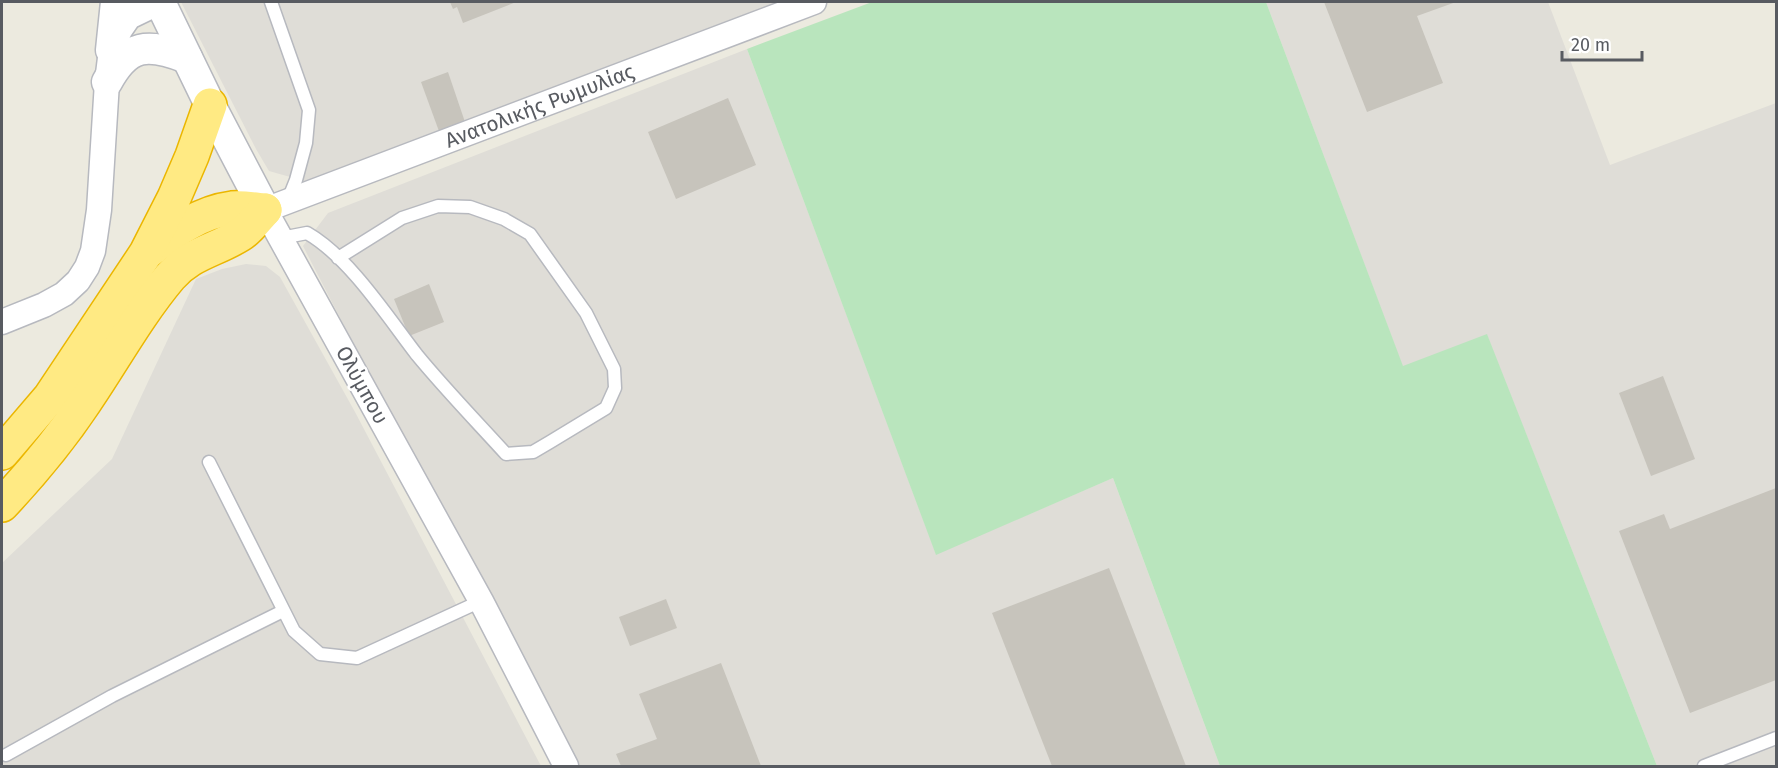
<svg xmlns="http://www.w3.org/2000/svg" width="1778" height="768" viewBox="0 0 1778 768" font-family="'Fira Sans',sans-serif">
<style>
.industrial{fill:#dfddd7}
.green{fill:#b9e5bd}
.building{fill:#c7c4bc}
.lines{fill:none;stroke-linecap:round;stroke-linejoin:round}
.service-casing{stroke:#b7b9bf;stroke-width:15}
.minor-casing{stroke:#b7b9bf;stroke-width:27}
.tertiary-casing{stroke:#b7b9bf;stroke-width:33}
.motorway-casing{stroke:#ebb600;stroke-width:36}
.service{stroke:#fff;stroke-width:12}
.minor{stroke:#fff;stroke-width:24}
.tertiary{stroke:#fff;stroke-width:30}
.motorway{stroke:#ffea83;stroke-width:33}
.labels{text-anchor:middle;stroke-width:5;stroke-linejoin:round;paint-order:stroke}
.street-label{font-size:21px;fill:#585b61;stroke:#fff}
</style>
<rect width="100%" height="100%" fill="#eceadf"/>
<!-- industrial -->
<g class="industrial">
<polygon points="181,2 797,2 315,184 269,171 256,149"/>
<polygon points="1266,2 1548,2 1610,165 1776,103 1776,766 1657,766 1487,335 1403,367"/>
<polygon points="747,49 936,554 1113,478 1220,766 571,766 303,246 328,213"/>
<polygon points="246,264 266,266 280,277 355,412 541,766 2,766 2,563 112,459 196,279 222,269"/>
</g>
<!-- green -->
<polygon class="green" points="872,2 1266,2 1403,366 1487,334 1657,766 1220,766 1113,478 936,555 747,49"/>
<!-- building -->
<g class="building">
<polygon points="450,2 516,2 463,23 457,7 453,9"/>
<polygon points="1324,2 1456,2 1417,16 1443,83 1367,112"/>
<polygon points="448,72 466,125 440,134 421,82"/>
<polygon points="728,98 756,165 676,199 648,132"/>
<polygon points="429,284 444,322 409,336 394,299"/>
<polygon points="1663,376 1695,459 1651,476 1619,393"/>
<polygon points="1776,488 1776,680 1690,713 1619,531 1664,514 1670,529"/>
<polygon points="1109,568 1186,766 1052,766 992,613"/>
<polygon points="666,599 677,628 630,646 619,617"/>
<polygon points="721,663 761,766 621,766 616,754 657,739 639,694"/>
</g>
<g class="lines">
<defs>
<g id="service">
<polyline points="271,2 309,110 306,143 296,180 288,200"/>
<path d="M281,238l26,-5c42,24 80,83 110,122 28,34 59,66 89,99l27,-2 17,-10 56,-34 9,-20 -1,-19 -28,-56 -56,-79 -26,-15 -34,-12 -32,-1 -36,12 -64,40"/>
<polyline points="209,462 294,631 320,654 357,658 481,601"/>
<polyline points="6,755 112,696 283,611"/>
<polyline points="1704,766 1776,738"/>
</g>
<g id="minor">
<polyline points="2,322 44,305 64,294 78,281 87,267 93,251 99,210 107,82 111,50 120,30 129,17 160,2"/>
<path id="s1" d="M566,766l-85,-165 -216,-391 549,-208"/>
</g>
<g id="tertiary">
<polyline points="160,2 210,105 265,210"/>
<polyline points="111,50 116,2"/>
<path d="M107,82c21,-39 41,-39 80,-24"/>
</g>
<g id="motorway">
<path d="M150,250c24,-19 51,-38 82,-42 11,-1 23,1 33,2"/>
<polyline points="2,453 50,397 146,253 174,198 192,156 210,105"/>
<path d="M2,505c30,-32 59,-67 83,-103 28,-41 53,-87 85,-125 21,-24 44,-26 70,-42 10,-6 17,-17 25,-25"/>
</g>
</defs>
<!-- service casing -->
<use href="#service" class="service-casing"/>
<!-- minor casing -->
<use href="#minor" class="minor-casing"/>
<!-- tertiary casing -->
<use href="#tertiary" class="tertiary-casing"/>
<!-- motorway casing -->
<use href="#motorway" class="motorway-casing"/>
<!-- service -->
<use href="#service" class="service"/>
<!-- minor -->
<use href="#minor" class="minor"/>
<!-- tertiary -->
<use href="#tertiary" class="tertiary"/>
<!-- motorway -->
<use href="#motorway" class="motorway"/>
</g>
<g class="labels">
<!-- street labels -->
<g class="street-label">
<text dy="7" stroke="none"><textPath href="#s1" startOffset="926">Ανατολικής Ρωμυλίας</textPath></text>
<text transform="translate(362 385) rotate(61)" y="7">Ολύμπου</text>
</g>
</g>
<!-- border -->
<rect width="1778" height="768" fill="none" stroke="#585b61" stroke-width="6"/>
<!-- scale -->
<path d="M1562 51v9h80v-9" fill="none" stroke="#585b61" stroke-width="3"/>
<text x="1571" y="51" font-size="18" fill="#585b61" stroke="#ffffff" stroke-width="4.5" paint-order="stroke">20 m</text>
</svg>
